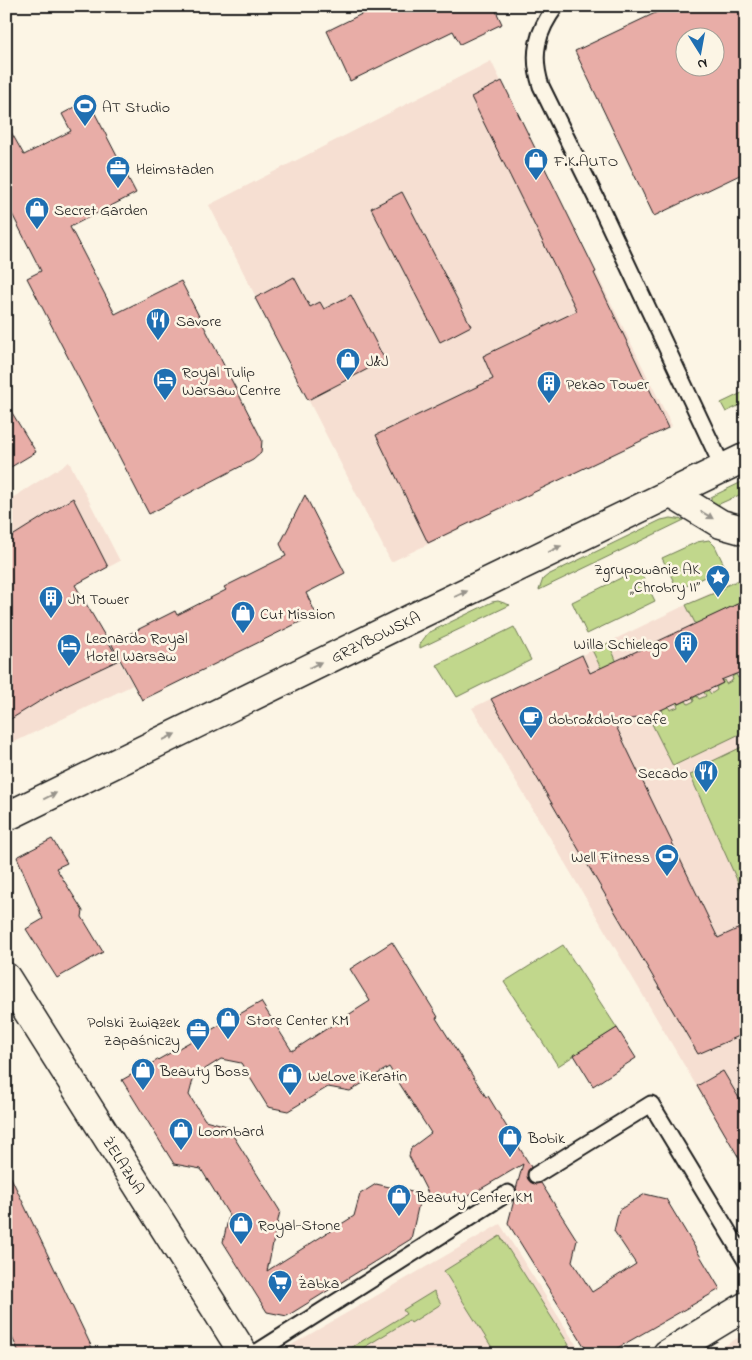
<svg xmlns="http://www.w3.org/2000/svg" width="752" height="1360" viewBox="0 0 752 1360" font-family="'Indie Flower',sans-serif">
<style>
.built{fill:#f6dfd2}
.green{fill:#c1d78c;stroke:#6e7a54}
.building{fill:#e8ada7;stroke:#1c1c1c;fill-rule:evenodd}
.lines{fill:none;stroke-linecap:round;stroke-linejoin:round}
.lane-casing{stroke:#1c1c1c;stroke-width:19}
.street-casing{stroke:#1c1c1c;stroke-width:31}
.secondary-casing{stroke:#1c1c1c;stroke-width:31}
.lane{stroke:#fcf5e5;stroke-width:15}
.street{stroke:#fcf5e5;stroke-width:28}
.secondary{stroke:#fcf5e5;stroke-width:28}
.oneway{fill:#97938b}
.labels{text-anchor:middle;stroke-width:5;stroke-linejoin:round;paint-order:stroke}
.poi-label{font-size:16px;fill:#1c1c1c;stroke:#fcf5e5;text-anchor:start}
.street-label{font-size:16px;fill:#1c1c1c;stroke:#fcf5e5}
</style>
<rect width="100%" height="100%" fill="#fcf5e5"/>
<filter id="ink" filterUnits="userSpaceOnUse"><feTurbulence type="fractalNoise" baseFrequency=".02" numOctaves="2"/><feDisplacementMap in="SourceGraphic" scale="10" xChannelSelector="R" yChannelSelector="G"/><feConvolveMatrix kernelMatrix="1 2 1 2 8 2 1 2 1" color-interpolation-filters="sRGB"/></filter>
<g filter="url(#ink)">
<!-- built -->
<g class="built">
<polygon points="491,61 672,426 391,562 209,205"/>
<polygon points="69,462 120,561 75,585 133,685 6,746 6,502"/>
<polygon points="746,576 746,1170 552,841 472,708"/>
<polygon points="500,1224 582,1354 292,1354 288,1347"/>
<polygon points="746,1333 746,1354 711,1354"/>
</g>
<!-- green -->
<g class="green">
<polygon points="746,391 746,402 726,412 721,403"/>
<polygon points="746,480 746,492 717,505 711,501 711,497 713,496"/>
<polygon points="671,518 684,520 539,590 543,579 548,575 661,520"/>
<polygon points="709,540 715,546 725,567 678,590 662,558 697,542"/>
<polygon points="639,569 655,601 587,634 572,602"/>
<polygon points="741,579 746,587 746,603 743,601 696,625 686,605 724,589 723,587"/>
<polygon points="498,601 510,605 420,648 420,644 428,633 492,602"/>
<polygon points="514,627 531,660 457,697 437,665"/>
<polygon points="609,643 638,714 626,719 592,650"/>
<polygon points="746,670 746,731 673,766 648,716 654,712 657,716 663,713 662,709 668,706 670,710 678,707 676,702 678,701 679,704 686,701 688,704 694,701 693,698 697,696 699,699 706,696 704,692 708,690 711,694 717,690 716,687 723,683 722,681 724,680 726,684 733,680 732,677 736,674 738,678 745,675 743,671"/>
<polygon points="746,745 746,900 690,775 695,773 694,770"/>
<polygon points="563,945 617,1028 558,1066 504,982"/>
<polygon points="500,1236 569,1345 555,1354 496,1354 444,1271"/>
<polygon points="434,1291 441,1304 411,1323 409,1320 353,1354 341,1354 406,1314 403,1310"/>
</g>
<!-- building -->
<g class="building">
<polygon points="378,6 506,6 496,11 502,24 460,44 453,31 350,81 327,31"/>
<path d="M670,6h76v166l-92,44 -79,-165zM684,38h30v30h-30z"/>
<polygon points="502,81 596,272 594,273 668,428 428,543 376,435 493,379 483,356 577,311 471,97"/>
<polygon points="88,100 136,193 70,227 115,314 181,281 262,440 261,453 253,460 149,514 27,278 41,271 6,202 6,123 24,155 71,131 62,114"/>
<polygon points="402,192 471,326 440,342 371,208"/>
<polygon points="294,277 310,307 320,302 324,309 351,295 385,360 308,400 255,298"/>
<polygon points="6,403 36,452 6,470"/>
<polygon points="305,495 345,573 306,593 316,614 142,700 111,643 175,611 177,615 226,590 224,587 286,556 280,544"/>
<polygon points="73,498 108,567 75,585 119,660 66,685 6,722 6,540"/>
<polygon points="746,600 746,670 721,680 723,683 679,704 678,702 648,716 614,722 718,938 746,925 746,1033 698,1054 491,699 582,655 590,673"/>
<polygon points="52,839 67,863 56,868 83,911 82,917 103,952 57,978 26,929 43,919 17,857"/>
<polygon points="392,942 438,1017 436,1018 486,1097 488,1096 531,1167 528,1171 528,1179 532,1183 541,1183 577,1240 572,1261 592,1292 636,1264 614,1231 619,1210 645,1194 666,1199 720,1289 607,1354 589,1354 508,1223 514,1200 516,1197 516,1189 523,1164 457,1203 430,1197 409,1156 411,1148 431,1133 389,1067 350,1091 328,1087 288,1111 268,1107 241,1063 221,1059 194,1076 189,1095 205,1120 227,1126 280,1211 267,1271 354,1216 360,1194 376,1184 421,1194 411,1239 287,1316 267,1312 223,1242 229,1215 201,1169 174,1164 122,1080 261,1002 292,1051 370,1001 350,969"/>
<polygon points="617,1028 636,1058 593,1086 574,1055"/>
<polygon points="723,1071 746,1110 746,1170 697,1086"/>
<polygon points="6,1167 95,1354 20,1354 6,1325"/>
</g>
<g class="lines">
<defs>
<g id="lane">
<path d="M556,6c-19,25 -25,49 -15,80l60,122 122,260"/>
<polyline points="536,1175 651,1104 746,1261"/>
<polyline points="254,1354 508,1193"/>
</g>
<g id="street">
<polyline points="670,493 721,524 746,531"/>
<polyline points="667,1354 746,1306"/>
</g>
<g id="secondary">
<path id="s1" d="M6,817l398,-195 342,-165"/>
<path id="s2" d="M6,977l238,377"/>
</g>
</defs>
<!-- lane casing -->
<use href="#lane" class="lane-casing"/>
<!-- street casing -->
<use href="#street" class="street-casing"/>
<!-- secondary casing -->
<use href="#secondary" class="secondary-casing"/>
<!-- lane -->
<use href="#lane" class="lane"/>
<!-- street -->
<use href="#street" class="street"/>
<!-- secondary -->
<use href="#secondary" class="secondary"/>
</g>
<!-- one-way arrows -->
<defs><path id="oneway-solid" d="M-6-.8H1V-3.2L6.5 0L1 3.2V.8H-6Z" transform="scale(1.25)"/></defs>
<g class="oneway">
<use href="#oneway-solid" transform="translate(707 515) rotate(31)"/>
<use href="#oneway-solid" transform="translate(555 549) rotate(-26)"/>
<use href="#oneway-solid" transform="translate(461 594) rotate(-25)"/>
<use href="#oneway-solid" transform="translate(315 665) rotate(-26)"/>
<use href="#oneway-solid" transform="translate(169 737) rotate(-26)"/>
<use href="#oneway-solid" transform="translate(50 796) rotate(-26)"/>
</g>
</g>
<!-- icons -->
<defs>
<symbol id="stadium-pin" viewBox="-11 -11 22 30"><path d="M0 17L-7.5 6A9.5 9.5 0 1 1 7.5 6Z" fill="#1f6fb2" stroke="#fcf5e5"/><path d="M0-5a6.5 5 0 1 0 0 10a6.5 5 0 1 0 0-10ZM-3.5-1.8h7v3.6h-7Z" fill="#fff"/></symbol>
<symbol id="shop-pin" viewBox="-11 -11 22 30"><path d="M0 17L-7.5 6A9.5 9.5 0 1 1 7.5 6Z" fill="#1f6fb2" stroke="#fcf5e5"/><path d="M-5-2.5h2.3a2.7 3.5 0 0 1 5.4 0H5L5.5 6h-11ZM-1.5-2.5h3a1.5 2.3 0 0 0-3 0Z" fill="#fff"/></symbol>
<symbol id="office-pin" viewBox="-11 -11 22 30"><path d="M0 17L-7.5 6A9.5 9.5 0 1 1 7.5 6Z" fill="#1f6fb2" stroke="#fcf5e5"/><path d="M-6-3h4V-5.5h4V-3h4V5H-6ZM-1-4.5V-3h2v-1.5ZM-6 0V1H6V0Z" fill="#fff"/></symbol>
<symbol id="restaurant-pin" viewBox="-11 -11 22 30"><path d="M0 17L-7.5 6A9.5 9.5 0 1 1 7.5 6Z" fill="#1f6fb2" stroke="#fcf5e5"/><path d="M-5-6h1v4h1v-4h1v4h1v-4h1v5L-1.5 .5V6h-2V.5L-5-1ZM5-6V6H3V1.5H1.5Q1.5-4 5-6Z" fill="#fff"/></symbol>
<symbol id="hotel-pin" viewBox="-11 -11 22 30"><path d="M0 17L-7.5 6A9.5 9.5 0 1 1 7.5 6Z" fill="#1f6fb2" stroke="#fcf5e5"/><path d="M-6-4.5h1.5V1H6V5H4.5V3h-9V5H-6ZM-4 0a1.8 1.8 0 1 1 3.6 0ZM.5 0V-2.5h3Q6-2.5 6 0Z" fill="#fff"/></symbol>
<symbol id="building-pin" viewBox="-11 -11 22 30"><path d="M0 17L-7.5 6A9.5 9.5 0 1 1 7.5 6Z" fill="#1f6fb2" stroke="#fcf5e5"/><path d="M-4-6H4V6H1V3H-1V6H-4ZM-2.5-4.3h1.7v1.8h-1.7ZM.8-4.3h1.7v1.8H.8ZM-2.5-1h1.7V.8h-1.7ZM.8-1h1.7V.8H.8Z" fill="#fff"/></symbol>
<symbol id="sight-pin" viewBox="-11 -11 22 30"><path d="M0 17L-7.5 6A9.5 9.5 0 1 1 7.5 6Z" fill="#1f6fb2" stroke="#fcf5e5"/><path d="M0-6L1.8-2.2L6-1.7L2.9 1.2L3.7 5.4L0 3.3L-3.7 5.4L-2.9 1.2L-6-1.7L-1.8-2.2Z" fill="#fff"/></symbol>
<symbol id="cafe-pin" viewBox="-11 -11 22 30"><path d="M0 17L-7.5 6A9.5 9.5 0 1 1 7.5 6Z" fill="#1f6fb2" stroke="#fcf5e5"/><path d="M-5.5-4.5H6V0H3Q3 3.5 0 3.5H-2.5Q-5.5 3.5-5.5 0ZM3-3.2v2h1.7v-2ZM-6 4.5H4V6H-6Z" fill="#fff"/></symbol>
<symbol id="supermarket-pin" viewBox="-11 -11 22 30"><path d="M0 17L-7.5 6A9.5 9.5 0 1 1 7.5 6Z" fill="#1f6fb2" stroke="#fcf5e5"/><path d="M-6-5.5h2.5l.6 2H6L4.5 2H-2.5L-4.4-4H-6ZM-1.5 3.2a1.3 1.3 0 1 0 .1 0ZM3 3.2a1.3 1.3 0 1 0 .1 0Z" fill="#fff"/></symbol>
</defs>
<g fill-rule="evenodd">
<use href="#stadium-pin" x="71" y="92" width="28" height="38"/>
<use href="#shop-pin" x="522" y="146" width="28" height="38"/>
<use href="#office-pin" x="104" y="154" width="28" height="38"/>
<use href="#shop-pin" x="23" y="195" width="28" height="38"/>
<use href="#restaurant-pin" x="144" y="306" width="28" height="38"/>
<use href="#shop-pin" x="334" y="346" width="28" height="38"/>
<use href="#hotel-pin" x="151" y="366" width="28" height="38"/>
<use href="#building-pin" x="535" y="369" width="28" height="38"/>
<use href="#sight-pin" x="704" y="563" width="28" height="38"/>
<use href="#building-pin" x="37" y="584" width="28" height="38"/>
<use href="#shop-pin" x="229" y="599" width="28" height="38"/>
<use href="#building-pin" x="672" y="629" width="28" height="38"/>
<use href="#hotel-pin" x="55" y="632" width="28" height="38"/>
<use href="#cafe-pin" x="517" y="704" width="28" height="38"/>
<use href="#restaurant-pin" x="692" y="758" width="28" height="38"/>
<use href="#stadium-pin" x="653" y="842" width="28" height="38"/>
<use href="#shop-pin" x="214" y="1005" width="28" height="38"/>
<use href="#office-pin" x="184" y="1016" width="28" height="38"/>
<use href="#shop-pin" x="129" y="1056" width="28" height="38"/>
<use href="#shop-pin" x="276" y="1061" width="28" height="38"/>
<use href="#shop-pin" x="167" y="1116" width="28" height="38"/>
<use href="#shop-pin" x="496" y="1123" width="28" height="38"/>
<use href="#shop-pin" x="385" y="1182" width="28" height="38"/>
<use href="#shop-pin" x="227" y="1210" width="28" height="38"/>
<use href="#supermarket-pin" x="266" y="1268" width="28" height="38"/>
</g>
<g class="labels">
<!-- poi labels -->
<g class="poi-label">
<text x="102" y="112">AT Studio</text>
<text x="554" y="166">F.K.AUTO</text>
<text x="136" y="174">Heimstaden</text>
<text x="54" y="215">Secret Garden</text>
<text x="176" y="326">Savore</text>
<text x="366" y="366">J&amp;J</text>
<text x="182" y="377">Royal Tulip<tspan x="182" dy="18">Warsaw Centre</tspan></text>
<text x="566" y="389">Pekao Tower</text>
<text x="700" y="574" text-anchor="end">Zgrupowanie AK<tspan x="700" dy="18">„Chrobry II”</tspan></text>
<text x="68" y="604">JM Tower</text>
<text x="260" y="619">Cut Mission</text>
<text x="86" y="643">Leonardo Royal<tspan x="86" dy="18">Hotel Warsaw</tspan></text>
<text x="668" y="649" text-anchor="end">Willa Schielego</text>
<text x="548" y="724">dobro&amp;dobro cafe</text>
<text x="688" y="778" text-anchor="end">Secado</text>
<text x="650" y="862" text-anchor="end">Well Fitness</text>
<text x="246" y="1025">Store Center KM</text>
<text x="180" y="1027" text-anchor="end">Polski Związek<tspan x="180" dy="18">Zapaśniczy</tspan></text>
<text x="160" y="1076">Beauty Boss</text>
<text x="308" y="1081">WeLove iKeratin</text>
<text x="198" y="1136">Loombard</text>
<text x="528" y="1143">Bobik</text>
<text x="416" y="1202">Beauty Center KM</text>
<text x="258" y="1230">Royal-Stone</text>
<text x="298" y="1288">Żabka</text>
</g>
<!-- street labels -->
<g class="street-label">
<text dy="6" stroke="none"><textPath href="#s1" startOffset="411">GRZYBOWSKA</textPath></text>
<text dy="6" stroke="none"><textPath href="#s2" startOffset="222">ŻELAZNA</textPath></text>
</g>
</g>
<!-- margin -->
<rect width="752" height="1360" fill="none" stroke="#fcf5e5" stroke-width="25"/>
<rect x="12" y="12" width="727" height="1335" fill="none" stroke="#1c1c1c" stroke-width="2" filter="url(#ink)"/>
<!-- north arrow -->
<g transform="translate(700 52) rotate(169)"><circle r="24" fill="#fcf5e5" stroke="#a29e95"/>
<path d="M0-4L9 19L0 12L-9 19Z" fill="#1f6fb2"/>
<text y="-8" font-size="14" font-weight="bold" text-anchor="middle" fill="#1c1c1c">N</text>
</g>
</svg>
